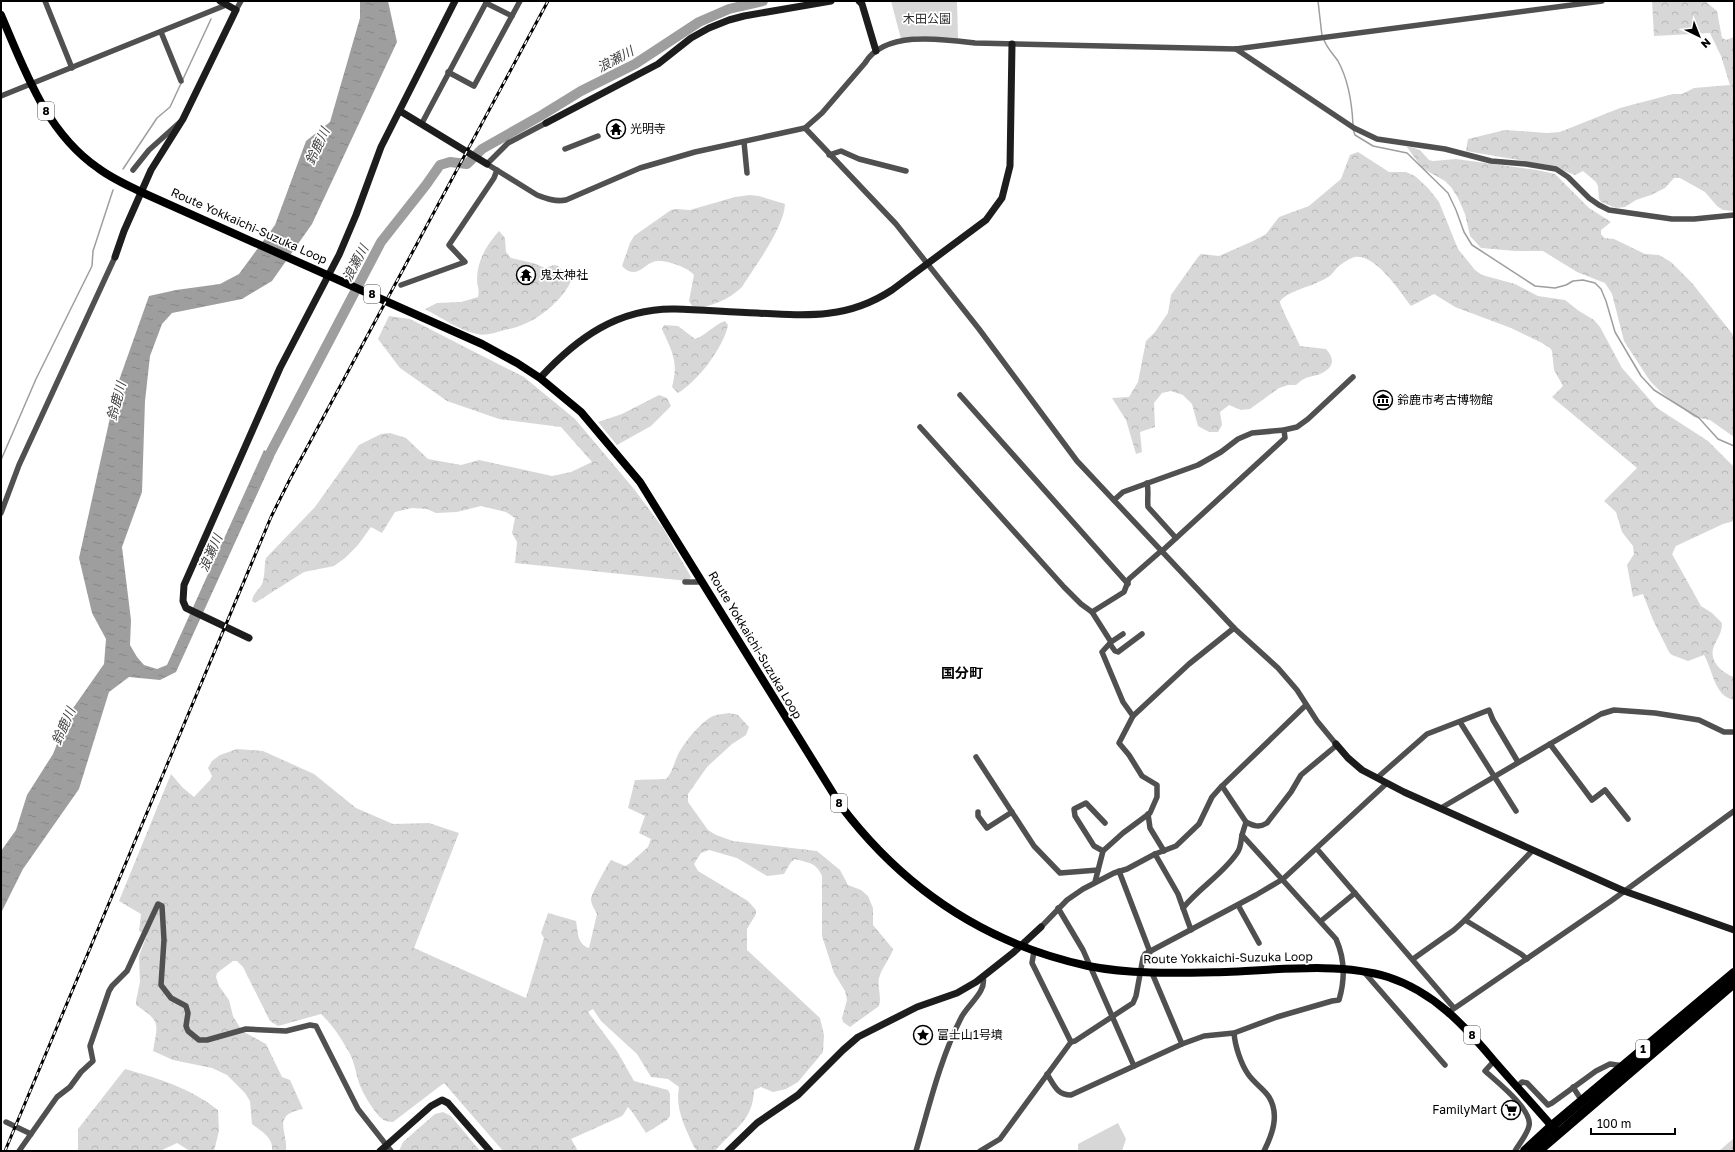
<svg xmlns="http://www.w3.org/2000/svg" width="1735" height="1152" viewBox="0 0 1735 1152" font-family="'Golos Text','Noto Sans JP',sans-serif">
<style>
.forest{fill:url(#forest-crowns)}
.green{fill:#d7d7d7}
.water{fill:url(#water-ripples)}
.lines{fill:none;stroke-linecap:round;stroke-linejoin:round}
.stream{stroke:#9e9e9e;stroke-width:1.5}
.river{stroke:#9e9e9e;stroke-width:10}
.street{stroke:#505050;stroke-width:5.5}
.secondary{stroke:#1d1d1d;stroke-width:7}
.primary{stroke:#000;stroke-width:8}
.highway{stroke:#000;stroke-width:10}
.rail-casing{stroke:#000;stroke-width:3}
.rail{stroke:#fff;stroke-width:1.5;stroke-dasharray:4.5;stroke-linecap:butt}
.labels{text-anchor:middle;stroke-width:3.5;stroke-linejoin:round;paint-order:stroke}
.shield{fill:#fff;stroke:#4c4c4c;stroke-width:1}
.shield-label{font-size:11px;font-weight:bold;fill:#000}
.park-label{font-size:12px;fill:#2e2e2e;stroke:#fff}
.poi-label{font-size:12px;fill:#000;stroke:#fff;text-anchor:start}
.street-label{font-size:12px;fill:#000;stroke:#fff}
.water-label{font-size:13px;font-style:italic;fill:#3f3f3f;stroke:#fff}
.quarter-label{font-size:14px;font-weight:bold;fill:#000;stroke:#fff}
</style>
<defs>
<pattern id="forest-crowns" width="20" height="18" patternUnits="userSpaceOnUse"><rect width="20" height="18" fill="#d7d7d7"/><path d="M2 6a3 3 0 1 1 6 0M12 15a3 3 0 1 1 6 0" fill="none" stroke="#b7b7b7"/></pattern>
<pattern id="water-ripples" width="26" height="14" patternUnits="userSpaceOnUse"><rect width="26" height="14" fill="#9e9e9e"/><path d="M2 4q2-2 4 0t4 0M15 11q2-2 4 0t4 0" fill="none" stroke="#868686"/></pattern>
</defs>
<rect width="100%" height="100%" fill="#fff"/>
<!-- forest -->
<g class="forest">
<polygon points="1652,1 1705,1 1717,11 1722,38 1726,40 1734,37 1734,211 1723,210 1717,206 1705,192 1680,178 1674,178 1665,188 1651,195 1636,200 1625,207 1616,208 1601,202 1599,199 1598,186 1596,182 1583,171 1575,175 1548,165 1466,151 1468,139 1505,130 1547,133 1560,132 1620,108 1673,94 1682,94 1694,88 1730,85 1721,56 1710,33 1654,36"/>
<polygon points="1407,147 1411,147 1420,150 1429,160 1433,161 1456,159 1537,170 1555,174 1589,208 1611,222 1601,230 1601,234 1604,238 1614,239 1645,254 1659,255 1671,262 1692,283 1734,336 1734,437 1710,420 1694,417 1662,393 1650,381 1624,341 1612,294 1605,283 1577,272 1543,251 1515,251 1481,248 1470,236 1465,214 1458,198 1451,187 1445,181 1422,168"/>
<path d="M1358,152l31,20h17l9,4 13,12 11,14 19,47 17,21 7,5 33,9 23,12 27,4 14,11 15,9 6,7 22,41 35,40 51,33 26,26v54l-11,3 -47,22 -4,8 29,52 11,7 10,10c0,12 -6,16 -9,26 -3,14 10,24 21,28v23c-20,-4 -21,-30 -30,-45l-16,6 -16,-6 -3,-3 -16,-32 -10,-26 -10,3 -6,-32 7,-11 -1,-8 -11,-14 -6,-20 -12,-11 33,-33 -85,-71 11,-11 -9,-16 -2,-19 -2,-3 -8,-5 -31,-15 -56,-21 -21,-13 -23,12c-11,-14 -35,-52 -56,-49 -5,1 -12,6 -16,9 -3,2 -5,6 -8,9 -5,4 -13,7 -19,10 -7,2 -30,10 -32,17 -1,2 18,38 20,44l26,3c10,11 7,19 -6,25 -5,2 -11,2 -16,5 -3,1 -5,4 -8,6h-8l-9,3 -29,21 -9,1 -12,-5 -9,7 2,13 -4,7h-9l-11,-6 -6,-22 -9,-9 -12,-4 -9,2 -8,10 1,24 -15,5 2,20 -6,2 -10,-34 -14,-22 17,-1 9,-15 8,-41 9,-9 13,-19 3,-18 27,-38 3,-3 18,2 34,-15 13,-7 13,-17 30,-11 32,-27 9,-24z"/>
<path d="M750,195l9,1 26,8c-1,24 -30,62 -43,83 -13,13 -31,19 -48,22l-5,-8 5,-26c-6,-8 -32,-17 -41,-13 -6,2 -14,11 -20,10 -4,0 -8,-3 -11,-6l8,-23 4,-7 37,-26 5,-1 14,1 45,-13z"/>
<path d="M499,231l6,7 1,14 5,6 22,5 12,5 9,-3 4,1 9,9 4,6c-8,18 -30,37 -49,44 -6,3 -14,4 -21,6 -7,2 -16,5 -24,3 -18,-4 -35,-16 -52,-25l12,-6 24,-1 17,-5c2,-6 -1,-12 -1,-19 1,-20 10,-33 22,-47z"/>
<path d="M389,316l21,3 114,58 51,42 59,70 29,39 28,49 -3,4 -173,-18 2,-21 -5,-9 3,-15 -9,-6 -25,-6 -24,6 -21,1 -9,-4 -15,-1 -17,4 -13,21 -11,-6 -13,18 -13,13 -11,8 -30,6 -49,31 -3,-2c1,-8 7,-11 10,-17 3,-6 2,-18 4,-26l49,-51 44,-62 22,-11 9,-1 16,5 22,21 33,6 18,-5 73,16 19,-4 21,-10 -31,-35 -62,-8 -52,-18 -47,-33 -22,-29z"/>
<path d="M725,321l3,4c-4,22 -31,57 -50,68l-6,-6c7,-25 0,-35 -10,-58l2,-4 14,1 17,13c12,-4 18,-14 30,-18z"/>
<polygon points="659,395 667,398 671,406 651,426 617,445 598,422 622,414"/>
<path d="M729,713l9,2 11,12 -3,8 -14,9 -25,23 -19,27v8l20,28 8,5 17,6 84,10 23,19 8,15 13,5 7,6 5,12v17l20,24c-3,10 -11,18 -14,29 -2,9 3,19 0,28l-29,21 -7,-5 -1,-4 5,-18 -2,-9 -11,-18 -12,-37v-60c-6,-14 -14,-13 -27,-17l-4,3 -7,12 -17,2 -30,-18 -28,-8 -8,3 -7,11 4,7 50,30 8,9v4l-9,15v21l73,68 4,17 -1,17 -25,30 -12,7 -13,3 -12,-5 -7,3c-1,32 -21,39 -39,61h-18l-3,-4c-9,-20 -19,-38 -15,-60l-11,-8 -17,-2 -14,-23 -36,-33 -8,-12 -5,3 29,39 17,30 34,9 2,4v22l-3,4 -21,13 -13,-20 -5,-6 -5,8 -3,2 -49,22 7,12h-75l-59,-68 -51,39c-4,0 -9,-1 -12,-4 -5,-4 -16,-21 -19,-28 -6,-12 -6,-24 -12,-36 -8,-14 -17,-29 -29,-40l-43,12 -8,-5 -27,-54 -6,-6h-4l-16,12 -1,4 3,9 10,14 4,16 9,15 24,13 16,33 8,3 13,29c-32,6 -15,22 -17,42h-14c2,-13 -11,-20 -20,-27l-2,-23 -5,-8 -18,-18 -15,-7 -39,-8 -20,-9c5,-29 8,-29 -17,-46v-4l4,-19 -1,-26 8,-21 -8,-4 2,-17 -22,-13 52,-127 12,14 11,9 16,-17 2,-4 -4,-8 4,-7 8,-6 17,-6 26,2 51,23 42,34 37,16 36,-1 30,10 -45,115 112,50 18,-60 -3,-5 7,-20 28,8c2,11 1,23 13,27l8,-34c-2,-4 -6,-10 -6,-15 0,-4 16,-34 20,-39l14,6 4,-2 19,-17 3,-8 -12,-6 6,-17 -17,-8 7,-28 31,-1c6,-6 7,-13 11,-22 5,-12 22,-33 34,-40 6,-3 12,-3 18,-4z"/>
<path d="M125,1069c35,10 65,19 93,41l1,21 -5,20h-24l-13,-8 -17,8h-82v-22z"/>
<polygon points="443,1112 451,1116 480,1151 399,1151 403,1142 435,1114"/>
<polygon points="1734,1138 1734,1151 1719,1151"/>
</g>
<!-- green -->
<g class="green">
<polygon points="891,1 957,1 958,38 916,36 901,39"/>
<polygon points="1118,1123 1126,1139 1122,1151 1078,1151 1078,1144"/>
</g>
<!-- water -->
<polygon class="water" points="360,1 388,1 397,42 312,224 272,281 242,299 172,313 162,324 150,356 145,401 142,492 122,547 131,620 130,645 137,657 144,665 157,669 167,665 264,450 274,457 176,672 160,680 129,677 109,692 79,789 23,869 1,913 1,851 16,830 27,795 53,754 69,714 104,664 106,639 92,613 79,558 117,386 149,296 176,290 220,284 239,274 275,225 306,141 330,122 360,18"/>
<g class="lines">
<!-- stream -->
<g class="stream">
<polyline points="1318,1 1322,36"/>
<path d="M1324,40c3,8 9,14 14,21 11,20 14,42 15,64"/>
<polyline points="1353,129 1355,135 1373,146 1407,153 1448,193 1456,210 1464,232 1472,245 1535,286 1555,288 1566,285 1573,281 1583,280 1595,283 1601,289 1606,301 1615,332 1641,376 1654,390 1699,418 1718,439 1734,446"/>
<polyline points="123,169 157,118 170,107 211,19"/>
<polyline points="1,460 36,379 92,266 93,251 113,190"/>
</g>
<!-- river -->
<polyline class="river" points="264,465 381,242 426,185 440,165 450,162 467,164 482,149 542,115 581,91 635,64 699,22 729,9 763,1"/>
<!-- street -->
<g class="street">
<polyline points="45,1 72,68"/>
<polyline points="486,3 512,16"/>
<polyline points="236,10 241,1"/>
<polyline points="161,32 181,81"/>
<polyline points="1236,49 1354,128 1377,139 1445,149 1491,161 1526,164 1556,169 1568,177 1589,198 1599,205 1609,210 1672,219 1694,219 1734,215"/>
<polyline points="448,72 474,86 520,1"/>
<polyline points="1,96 226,5"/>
<polyline points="422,123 487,1"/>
<path d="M546,123l-38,20 -21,21 50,31c10,4 19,7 29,5l74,-32 55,-16 110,-24 17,-15 43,-50c20,-33 78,-24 110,-20l261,6 366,-48"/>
<polyline points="805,128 896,224 979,329 1077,461 1234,628 1278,668 1297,690 1317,721 1336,744"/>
<polyline points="744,142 747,173"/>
<polyline points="565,149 598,136"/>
<polyline points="829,155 841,151 859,159 906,171"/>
<polyline points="133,170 149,150 179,123"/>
<polyline points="401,285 465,262 449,245 494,178 497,170"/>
<polyline points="960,395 1128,584"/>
<polyline points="920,427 1064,587 1081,604 1092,612 1111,642 1102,652 1123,702 1133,716"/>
<path d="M1147,483c2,8 0,16 1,24l28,31"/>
<polyline points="1114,500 1123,492 1198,465 1221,452 1238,439 1252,433 1284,430 1297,427 1308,419 1353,377"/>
<polyline points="1,513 19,465 115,257"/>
<polyline points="1162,551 1285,438 1284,430"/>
<polyline points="685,582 702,582"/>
<polyline points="1092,612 1124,592 1129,579 1161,551"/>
<polyline points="1111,642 1123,634"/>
<polyline points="1110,644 1115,651 1118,652 1142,634"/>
<polyline points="1460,722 1516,811"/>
<polyline points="1550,744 1592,800 1605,790 1628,819"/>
<polyline points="976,757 1034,846 1060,873 1098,870"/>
<polyline points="1377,778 1427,734 1489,710 1493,720 1518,762"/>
<polyline points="1222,786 1246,822"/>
<polyline points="1441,808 1601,714 1614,710 1655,713 1699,720 1724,732 1734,732"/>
<polyline points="978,812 978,816 987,828 1012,812"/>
<polyline points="1148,814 1150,828 1164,851"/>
<polyline points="1317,849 1454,1008"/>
<polyline points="1103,851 1094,846 1075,816 1074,809 1086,803 1105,823"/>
<polyline points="1155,854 1178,894 1191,930"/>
<polyline points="1119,871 1150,952"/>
<polyline points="1095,882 1103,851 1123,833 1150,813 1157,797 1157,785 1142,776 1129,755 1119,743 1133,716 1189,664 1234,628"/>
<polyline points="1238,905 1259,943"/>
<polyline points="1058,908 1083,950 1134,1066"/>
<path d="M1183,908c16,-20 40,-34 54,-55 4,-5 4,-13 5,-18"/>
<polyline points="1465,920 1533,850"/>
<polyline points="1321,921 1355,893"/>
<polyline points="1041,927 1067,900 1083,889 1114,873 1127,869 1155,854 1176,846 1199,824 1212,797 1220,788 1306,705"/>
<polyline points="1034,951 1032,963 1071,1042"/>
<polyline points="1413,959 1454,930 1465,920 1521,954 1527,959"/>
<polyline points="1364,972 1445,1065"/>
<polyline points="1152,973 1182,1044"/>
<polyline points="1449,1012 1611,901 1734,811"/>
<path d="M1234,1033c1,13 7,31 14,41 6,9 16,15 21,23 11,18 3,38 -5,54"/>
<path d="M1494,1061l-9,10c11,10 48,39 44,55 -2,9 -10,18 -14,25"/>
<path d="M1047,1074c7,11 10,21 24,21l111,-51 22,-8 30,-3 43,-16 55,-16 7,-1c6,-20 6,-41 -3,-61l-94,-104 4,-13c8,4 13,6 21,1l24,-31 10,-17 36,-30"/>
<polyline points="1517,1087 1522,1082 1527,1083 1548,1105 1552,1103 1596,1071 1610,1064 1624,1066"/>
<polyline points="1573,1087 1582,1101"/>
<polyline points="6,1122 31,1134"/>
<polyline points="19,1151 57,1097 70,1087 81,1072 93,1061 90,1046 109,991 112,986 127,971 158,904 162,906 164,940 161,985 171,998 186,1006 188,1013 186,1026 188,1031 199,1040 207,1040 246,1029 286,1031 310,1025 316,1026 358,1109 391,1151"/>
<path d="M916,1151c13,-44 24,-92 45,-133 6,-13 26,-26 22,-41"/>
<polyline points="980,1151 1000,1139 1071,1042 1075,1041 1133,1003 1136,996 1143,958 1145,954 1256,895 1283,879 1387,783"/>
</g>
<!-- secondary -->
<g class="secondary">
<polyline points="859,1 862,4 876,51"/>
<polyline points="400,111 487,164"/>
<polyline points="546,123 658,64 691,38 709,28 729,20 744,16 831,1"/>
<polyline points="115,257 124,231 151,170 183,119 236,10 220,1"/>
<path d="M540,378c37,-40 78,-70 135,-69 28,1 55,3 82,4 51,3 91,6 135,-23l94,-70 16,-22 8,-32 2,-122"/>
<polyline points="249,638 186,608 183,601 184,585 280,368 339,255 356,215 381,147 455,1"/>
<polyline points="1336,744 1348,758 1362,770 1404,792 1624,891 1734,930"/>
<polyline points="380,1151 431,1106 442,1100 448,1103 490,1151"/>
<polyline points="728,1151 757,1123 798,1095 843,1050 858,1037 917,1007 957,993 976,982 1014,952 1041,927"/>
</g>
<!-- primary -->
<path class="primary" d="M1,15c24,56 45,117 97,153 13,10 29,17 43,24l341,152 35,19 23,15 41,34 59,70 201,324c63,83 145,138 247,160 45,9 92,7 138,6 49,-2 116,-10 162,5 46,15 77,49 107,85 20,23 41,46 61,69"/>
<!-- highway -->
<g class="highway">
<polyline points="1525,1151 1552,1126 1734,973"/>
<polyline points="1538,1151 1734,983"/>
</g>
<defs>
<polyline id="rail" points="5,1151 271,517 290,479 548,1"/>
</defs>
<!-- rail casing -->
<use href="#rail" class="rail-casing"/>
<!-- rail -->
<use href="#rail" class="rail"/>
</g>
<!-- icons -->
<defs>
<symbol id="temple-ring" viewBox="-11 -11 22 22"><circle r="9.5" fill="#fff" stroke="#000" stroke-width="1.5"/><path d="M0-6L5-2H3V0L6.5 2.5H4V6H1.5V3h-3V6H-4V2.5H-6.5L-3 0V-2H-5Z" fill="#000"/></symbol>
<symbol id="museum-ring" viewBox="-11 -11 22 22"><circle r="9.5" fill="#fff" stroke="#000" stroke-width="1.5"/><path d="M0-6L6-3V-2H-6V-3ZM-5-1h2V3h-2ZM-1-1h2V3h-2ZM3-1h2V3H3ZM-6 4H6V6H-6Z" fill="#000"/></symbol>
<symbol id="sight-ring" viewBox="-11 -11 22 22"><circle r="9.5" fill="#fff" stroke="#000" stroke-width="1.5"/><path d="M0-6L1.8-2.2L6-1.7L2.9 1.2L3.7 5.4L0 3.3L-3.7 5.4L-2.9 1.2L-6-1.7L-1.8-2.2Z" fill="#000"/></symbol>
<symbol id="supermarket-ring" viewBox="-11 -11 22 22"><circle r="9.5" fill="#fff" stroke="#000" stroke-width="1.5"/><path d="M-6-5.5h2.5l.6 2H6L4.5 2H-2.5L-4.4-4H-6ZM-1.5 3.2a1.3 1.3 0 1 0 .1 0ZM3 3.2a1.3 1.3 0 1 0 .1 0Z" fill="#000"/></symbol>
</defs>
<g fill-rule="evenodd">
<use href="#temple-ring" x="605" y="118" width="22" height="22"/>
<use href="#temple-ring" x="515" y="264" width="22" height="22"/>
<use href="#museum-ring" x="1372" y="389" width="22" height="22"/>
<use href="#sight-ring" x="912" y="1024" width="22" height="22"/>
<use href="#supermarket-ring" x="1500" y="1099" width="22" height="22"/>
</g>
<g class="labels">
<!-- shield labels -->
<g class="shield">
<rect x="38" y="102" width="16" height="18" rx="3"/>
<rect x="364" y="285" width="16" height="18" rx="3"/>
<rect x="831" y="794" width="16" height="18" rx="3"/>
<rect x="1464" y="1026" width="16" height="18" rx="3"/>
<rect x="1636" y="1040" width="14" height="18" rx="3"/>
</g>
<g class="shield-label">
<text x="46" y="115">8</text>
<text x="372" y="298">8</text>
<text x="839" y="807">8</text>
<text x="1472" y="1039">8</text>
<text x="1643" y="1053">1</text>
</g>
<!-- park labels -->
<g class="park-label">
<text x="927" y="23">木田公園</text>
</g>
<!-- poi labels -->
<g class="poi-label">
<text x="630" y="133">光明寺</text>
<text x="540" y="279">鬼太神社</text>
<text x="1397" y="404">鈴鹿市考古博物館</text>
<text x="937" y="1039">富士山1号墳</text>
<text x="1497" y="1114" text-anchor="end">FamilyMart</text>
</g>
<!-- street labels -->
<g class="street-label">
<text transform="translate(249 226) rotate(24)" y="4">Route Yokkaichi-Suzuka Loop</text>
<text transform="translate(755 645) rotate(59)" y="4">Route Yokkaichi-Suzuka Loop</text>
<text transform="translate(1228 958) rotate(-1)" y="4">Route Yokkaichi-Suzuka Loop</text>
</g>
<!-- water labels -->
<g class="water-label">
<text transform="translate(615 59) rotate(-28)" y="5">浪瀬川</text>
<text transform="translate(317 146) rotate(-65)" y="5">鈴鹿川</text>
<text transform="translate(355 263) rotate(-62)" y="5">浪瀬川</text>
<text transform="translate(116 401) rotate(-75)" y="5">鈴鹿川</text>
<text transform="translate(210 553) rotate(-66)" y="5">浪瀬川</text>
<text transform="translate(63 726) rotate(-66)" y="5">鈴鹿川</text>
</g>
<!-- quarter labels -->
<g class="quarter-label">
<text x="962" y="678">国分町</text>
</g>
</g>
<!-- border -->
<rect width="1735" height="1152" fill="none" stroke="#000000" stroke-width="4"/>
<!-- north arrow -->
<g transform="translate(1699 36) rotate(137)" stroke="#ffffff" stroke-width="3" paint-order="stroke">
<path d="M0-3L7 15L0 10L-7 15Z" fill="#000000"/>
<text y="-6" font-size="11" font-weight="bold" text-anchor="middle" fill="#000000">N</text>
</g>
<!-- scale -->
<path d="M1591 1128v6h84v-6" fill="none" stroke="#000000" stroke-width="2"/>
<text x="1597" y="1128" font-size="12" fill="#000000" stroke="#ffffff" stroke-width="3" paint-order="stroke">100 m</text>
</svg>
